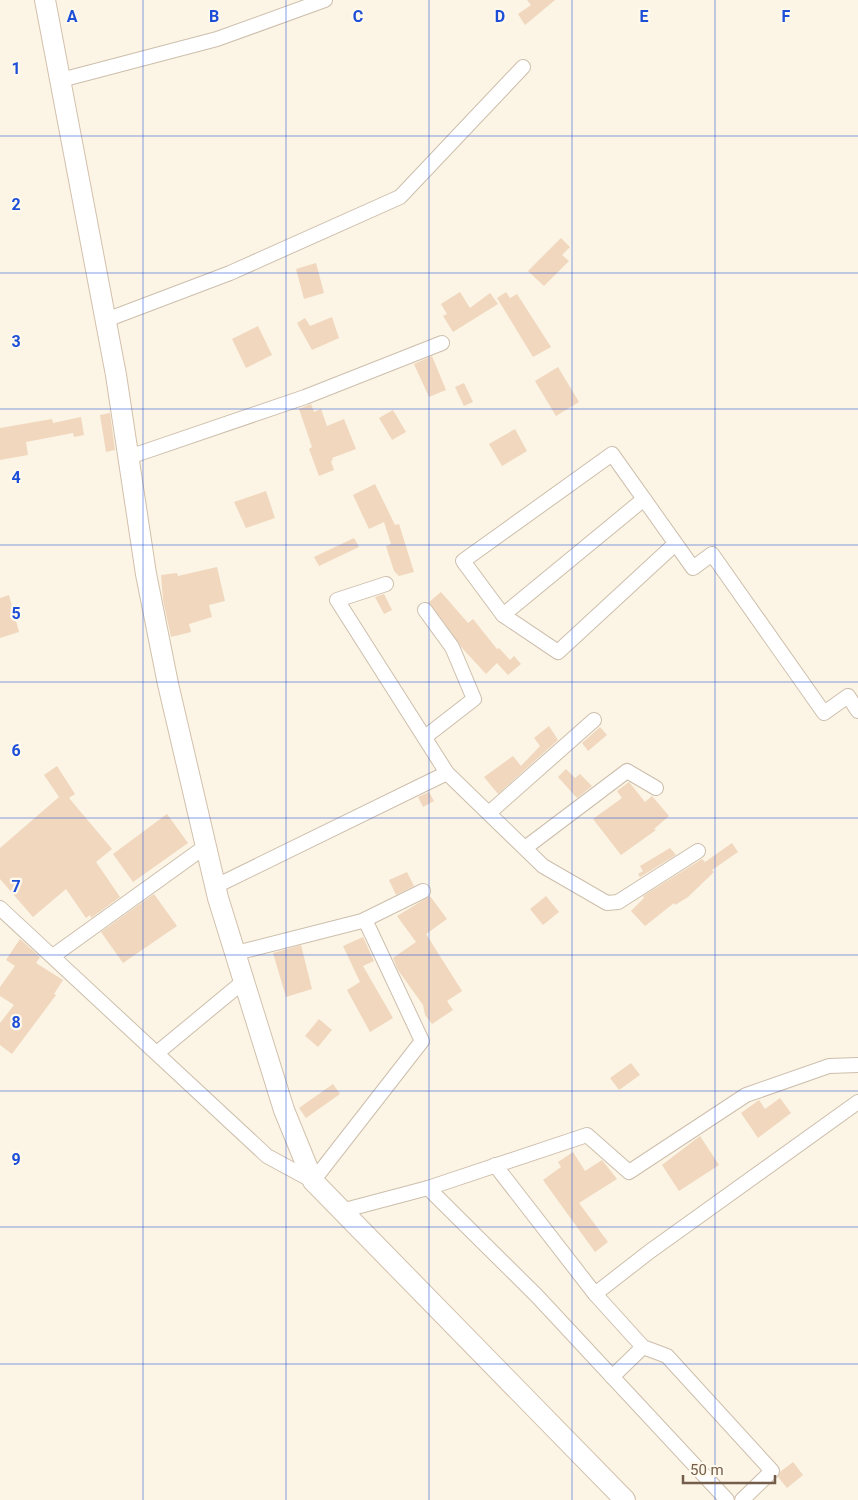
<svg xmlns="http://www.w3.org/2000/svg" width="858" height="1500" viewBox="0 0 858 1500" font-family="Roboto,sans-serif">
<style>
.building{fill:#f0d7be}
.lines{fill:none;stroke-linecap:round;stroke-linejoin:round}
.street-casing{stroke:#cdbeac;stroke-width:16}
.secondary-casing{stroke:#d2c0ac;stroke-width:22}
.street{stroke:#fff;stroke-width:14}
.secondary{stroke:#fff;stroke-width:20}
.grid{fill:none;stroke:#1d4ed8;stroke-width:1;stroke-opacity:0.55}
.grid-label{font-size:16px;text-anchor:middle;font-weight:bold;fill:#1d4ed8;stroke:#fff9ec;stroke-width:4.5;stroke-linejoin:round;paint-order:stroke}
</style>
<rect width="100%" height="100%" fill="#fcf5e5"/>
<!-- building -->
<g class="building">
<polygon points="527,0 555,0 525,25 518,14 531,5"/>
<polygon points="561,238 570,247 562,255 569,261 544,286 528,271"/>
<polygon points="316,263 324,293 304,299 296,269"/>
<polygon points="460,292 470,308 490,293 498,304 453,332 443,316 447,314 441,304"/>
<polygon points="506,292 510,298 517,294 551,347 533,357 497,298"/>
<polygon points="332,317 339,338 312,350 297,323 305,318 310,326"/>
<polygon points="258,326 272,355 246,368 232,339"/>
<polygon points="432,356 446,390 429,397 414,364"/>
<polygon points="558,367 579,402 556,416 535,381"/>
<polygon points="464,383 473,402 464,406 455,387"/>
<polygon points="311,404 314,412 321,409 327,426 344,419 356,449 332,458 333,460 331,461 334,470 319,476 309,449 312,447 299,409"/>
<polygon points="393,410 406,432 392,440 379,418"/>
<polygon points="110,413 115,450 106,452 100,415"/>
<polygon points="81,417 84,435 74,437 73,433 26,442 28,455 0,460 0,428 52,419 53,423"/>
<polygon points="515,429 527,451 502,466 489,444"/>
<polygon points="375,484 395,525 399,524 414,572 399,576 394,571 386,546 391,544 384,522 369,529 353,495"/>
<polygon points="266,491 275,518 246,528 234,502"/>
<polygon points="354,538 359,547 319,566 314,557"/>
<polygon points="217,567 225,601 209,605 212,617 189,624 191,632 171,637 163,600 161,575 177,573 178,576"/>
<polygon points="441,592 468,623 473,619 497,649 499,648 510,660 514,656 521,664 508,675 497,663 486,674 462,648 429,602"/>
<polygon points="384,594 392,610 384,614 375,597"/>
<polygon points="9,595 19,632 0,638 0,598"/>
<polygon points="549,726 558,740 498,794 484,777 513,756 521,766 540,746 534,738"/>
<polygon points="600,727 607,735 588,751 582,743"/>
<polygon points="57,766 75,794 69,798 112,849 96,862 120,897 91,918 90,915 86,918 66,889 33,917 0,879 0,848 59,797 44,775"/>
<polygon points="566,769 575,778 580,774 592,786 577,798 558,777"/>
<polygon points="629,782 645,802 652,796 669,816 654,829 656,830 621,855 593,819 622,798 617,791"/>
<polygon points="429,792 434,801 423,807 418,797"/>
<polygon points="167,814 188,843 133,882 113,854"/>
<polygon points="732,843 738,852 712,870 714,872 688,897 675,905 674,903 645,926 631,911 644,898 643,896 702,859 705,862"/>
<polygon points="670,848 676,855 640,877 638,874 643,871 640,866"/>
<polygon points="407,872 414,886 396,895 389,880"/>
<polygon points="154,894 177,926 123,963 101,932"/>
<polygon points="430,896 447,919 426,934 462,991 447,1001 453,1010 432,1024 425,1015 423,1005 398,970 393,958 416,942 397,916"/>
<polygon points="546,896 559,912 543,925 530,909"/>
<polygon points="363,937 374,961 363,966 393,1018 370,1032 347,990 360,982 343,946"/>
<polygon points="20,939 40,957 36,963 63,980 54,994 56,995 12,1054 0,1045 0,1023 14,1005 0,996 0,987 15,966 6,960"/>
<polygon points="301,945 312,989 286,997 273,953"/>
<polygon points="319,1019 332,1030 318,1047 305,1036"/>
<polygon points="631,1063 640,1075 619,1090 610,1078"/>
<polygon points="333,1084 340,1094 306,1118 299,1108"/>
<polygon points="780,1098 791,1113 758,1138 741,1113 759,1100 765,1109"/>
<polygon points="700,1136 719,1165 679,1191 662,1165"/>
<polygon points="573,1152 585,1171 602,1160 617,1179 579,1203 608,1242 595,1252 543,1180 561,1167 558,1162"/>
<polygon points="793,1462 803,1475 787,1488 778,1477 780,1472"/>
</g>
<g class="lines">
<defs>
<g id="street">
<polyline points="61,80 217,39 325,0"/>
<polyline points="106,320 230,273 400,197 523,67"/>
<polyline points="129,457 305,397 442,343"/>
<path d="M675,544l-117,108 -55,-37 -40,-54 149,-107c27,38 54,76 81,114l19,-14 112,159 24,-17 10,15"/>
<polyline points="386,584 337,600 447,773 543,866 607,903 618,902 698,851"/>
<polyline points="503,615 644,499"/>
<polyline points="425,737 474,699 452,647 425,610"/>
<polyline points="489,813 594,720"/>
<polyline points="525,848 627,771 656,788"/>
<polyline points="216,886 447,773"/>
<polyline points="0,908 267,1156 313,1181 422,1041 367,924"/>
<polyline points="236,953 362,921 423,891"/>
<polyline points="53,956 206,846"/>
<polyline points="157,1053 244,981"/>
<polyline points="495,1165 595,1294 643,1347 667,1356 772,1471 742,1500"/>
<polyline points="428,1188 537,1296 727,1500"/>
<polyline points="341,1211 428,1188 587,1135 629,1172 746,1095 829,1066 858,1065"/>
<polyline points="595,1294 649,1252 858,1102"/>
<polyline points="612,1377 643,1347"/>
</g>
<polyline id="secondary" points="45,0 116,375 146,574 168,684 218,898 284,1110 313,1181 625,1500"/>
</defs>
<!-- street casing -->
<use href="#street" class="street-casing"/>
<!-- secondary casing -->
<use href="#secondary" class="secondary-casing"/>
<!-- street -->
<use href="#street" class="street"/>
<!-- secondary -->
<use href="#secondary" class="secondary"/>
</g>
<!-- grid -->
<path class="grid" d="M143,0v1500M286,0v1500M429,0v1500M572,0v1500M715,0v1500M0,136h858M0,273h858M0,409h858M0,545h858M0,682h858M0,818h858M0,955h858M0,1091h858M0,1227h858M0,1364h858"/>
<g class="grid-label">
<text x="72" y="22">A</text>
<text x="214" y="22">B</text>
<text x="358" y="22">C</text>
<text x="500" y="22">D</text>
<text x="644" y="22">E</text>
<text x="786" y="22">F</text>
<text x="16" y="74">1</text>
<text x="16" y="210">2</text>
<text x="16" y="347">3</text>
<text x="16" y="483">4</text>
<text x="16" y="619">5</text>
<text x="16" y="756">6</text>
<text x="16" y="892">7</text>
<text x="16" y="1028">8</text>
<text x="16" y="1165">9</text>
</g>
<!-- scale -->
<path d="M683 1475v8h92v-8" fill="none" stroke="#745e4b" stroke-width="2.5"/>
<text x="690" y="1475" font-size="15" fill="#745e4b" stroke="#fff9ec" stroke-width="4" paint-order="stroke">50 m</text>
</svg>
